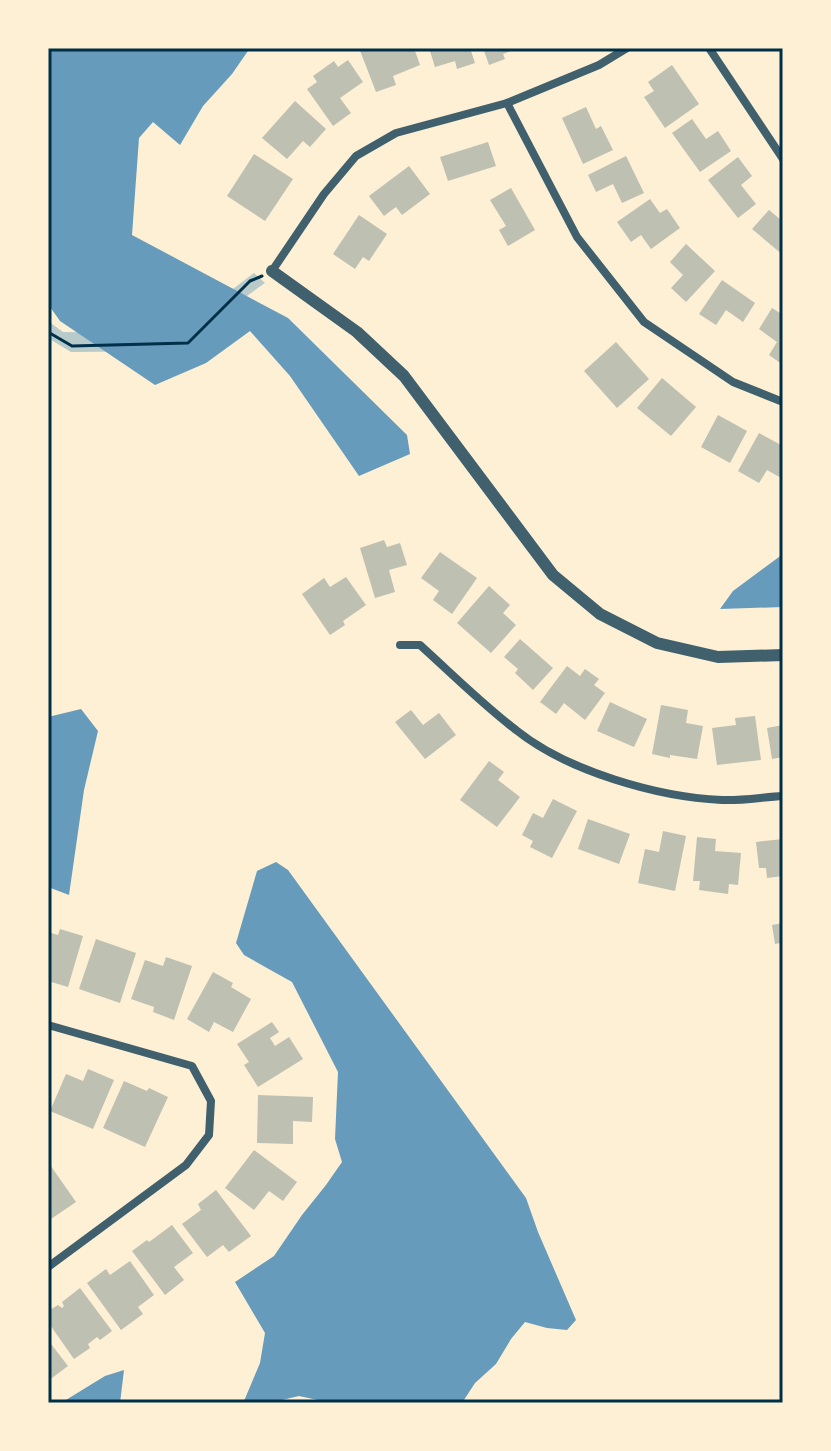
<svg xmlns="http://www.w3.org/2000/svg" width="831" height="1451" viewBox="0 0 831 1451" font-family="Rubik,sans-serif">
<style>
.green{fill:#b9caca}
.water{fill:#669bbc}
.building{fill:#bec0b2}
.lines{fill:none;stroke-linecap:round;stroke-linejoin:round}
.path{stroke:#003049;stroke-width:3}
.minor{stroke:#3f606c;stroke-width:8}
.tertiary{stroke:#3f606c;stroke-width:12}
.neatline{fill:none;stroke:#003049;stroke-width:3}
</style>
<rect width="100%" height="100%" fill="#fdf0d5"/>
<!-- green -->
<polygon class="green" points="254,273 265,283 237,303 188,351 71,352 48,338 48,321 63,332 175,333"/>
<!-- water -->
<g class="water">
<polygon points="48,48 250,48 232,74 203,106 180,145 153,122 139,138 132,235 288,318 407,435 410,454 359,476 290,376 250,331 206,363 155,385 60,321 48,304"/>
<polygon points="783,554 783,607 720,609 733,591"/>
<polygon points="81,709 98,731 84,790 69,895 48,887 48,717"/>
<polygon points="276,862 288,870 526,1198 538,1232 576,1320 567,1330 547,1328 525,1322 511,1339 496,1364 475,1383 462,1403 332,1403 299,1396 269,1403 249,1403 244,1401 260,1363 265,1333 235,1282 274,1256 302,1215 326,1185 342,1162 335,1139 338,1072 292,982 244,955 236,943 257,871"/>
<polygon points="124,1370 120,1403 61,1403 105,1376"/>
</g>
<!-- building -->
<g class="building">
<polygon points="359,48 414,48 420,65 393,76 396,85 376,92"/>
<polygon points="429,48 470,48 475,63 457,69 455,61 435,67"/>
<polygon points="483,48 518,48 503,54 505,59 489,65"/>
<polygon points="348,60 363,82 340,98 351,113 333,126 307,89 317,82 313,76 334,61 338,67"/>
<polygon points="672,65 699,104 665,128 644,97 654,91 648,82"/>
<polygon points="295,101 326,129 310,147 303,141 287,159 262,138"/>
<polygon points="586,107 596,129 601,126 613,150 583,164 562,118"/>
<polygon points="692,119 706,139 718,131 731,151 700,172 672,133"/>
<polygon points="488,142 496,166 448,181 440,157"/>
<polygon points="254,154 293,179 265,221 227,196"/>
<polygon points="626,156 644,193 622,203 613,184 596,192 588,175"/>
<polygon points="738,157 752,176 741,185 756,204 738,218 708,180"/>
<polygon points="409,166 430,194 402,215 396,207 384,216 369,196"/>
<polygon points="511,188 535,230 508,246 499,230 506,226 490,200"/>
<polygon points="650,199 660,213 667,209 680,228 651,249 641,235 631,242 617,222"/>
<polygon points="769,210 781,220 783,217 783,255 752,229"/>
<polygon points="359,215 387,234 369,261 363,257 355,269 333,254"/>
<polygon points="686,244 715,271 686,302 671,288 683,275 670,262"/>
<polygon points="722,280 755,303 743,322 726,310 716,325 699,314"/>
<polygon points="772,308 783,315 783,365 769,355 777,342 759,329"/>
<polygon points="616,342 649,379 617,408 584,371"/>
<polygon points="662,378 696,407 671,436 637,408"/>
<polygon points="718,415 747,431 730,463 701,447"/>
<polygon points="759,433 783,446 783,479 767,470 759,483 738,471"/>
<polygon points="384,540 387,547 400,543 407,565 389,570 395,592 375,598 360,548"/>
<polygon points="440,552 477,578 452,614 433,600 439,591 421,578"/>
<polygon points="346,577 366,605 343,621 345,625 330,635 302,594 324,578 330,587"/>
<polygon points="489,586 510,605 503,613 516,625 491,653 457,623"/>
<polygon points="520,639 553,668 533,690 515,673 518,669 504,657"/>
<polygon points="567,666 580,676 585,669 599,679 594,685 605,693 585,720 564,703 556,714 540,702"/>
<polygon points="610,702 647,719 634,747 597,731"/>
<polygon points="661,705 688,710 686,723 703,726 697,759 670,755 670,758 652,754"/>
<polygon points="411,710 423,725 439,713 456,735 425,759 395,722"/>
<polygon points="755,716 761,760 717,765 712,728 736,725 735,718"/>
<polygon points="783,725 783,757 772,759 767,728"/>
<polygon points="489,761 504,772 498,780 520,797 497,827 460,800"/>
<polygon points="553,799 577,811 552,858 530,847 533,841 522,835 533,813 543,818"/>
<polygon points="588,819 630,834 619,864 578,849"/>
<polygon points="663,831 686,836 675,891 638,883 645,849 659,852"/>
<polygon points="697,837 716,839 715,851 741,853 738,885 729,884 728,894 699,890 700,881 693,881"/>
<polygon points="783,839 783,876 767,878 766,868 759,868 756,842"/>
<polygon points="783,923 783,953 781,953 780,943 775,944 772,925"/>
<polygon points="60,929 83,936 68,987 48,981 48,932 58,935"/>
<polygon points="96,939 136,953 120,1003 79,989"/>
<polygon points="166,957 192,966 174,1020 153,1012 154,1007 131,999 145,960 163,966"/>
<polygon points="213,972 233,983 231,987 251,999 233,1032 214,1022 209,1032 187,1019"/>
<polygon points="272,1022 279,1032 270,1038 275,1046 289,1037 303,1059 258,1087 244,1065 249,1062 237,1044"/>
<polygon points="88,1069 114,1080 93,1129 50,1111 66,1074 83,1081"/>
<polygon points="124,1081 147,1091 149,1088 168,1097 145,1147 103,1128"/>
<polygon points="258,1095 313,1097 312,1122 293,1121 293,1144 257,1143"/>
<polygon points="254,1150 297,1182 283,1201 269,1191 254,1210 225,1188"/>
<polygon points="48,1162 76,1202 48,1221"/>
<polygon points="216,1190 251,1236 229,1252 223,1245 207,1257 182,1224 201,1210 198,1204"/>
<polygon points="172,1225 193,1253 174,1267 184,1280 165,1295 132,1251 147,1240 149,1242"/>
<polygon points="130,1261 154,1295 138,1307 143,1314 121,1330 87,1283 106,1269 110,1275"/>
<polygon points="80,1288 112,1331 100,1340 97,1337 88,1344 90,1348 74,1359 48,1322 48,1311 58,1305 62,1308 64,1306 62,1302"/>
<polygon points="48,1340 68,1366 48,1381"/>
</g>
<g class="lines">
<!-- path -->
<polyline class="path" points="48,332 72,346 188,343 250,281 262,276"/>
<!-- minor -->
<g class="minor">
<polyline points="709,48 783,159"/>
<polyline points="507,103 577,237 644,322 733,382 783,402"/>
<polyline points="272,271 324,194 356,156 396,133 507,103 599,65 627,48"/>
<path d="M400,645h20c31,28 62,59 96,85 51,41 141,67 206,70 20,1 41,-3 61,-4"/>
<polyline points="48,1025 192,1066 211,1101 209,1135 186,1165 48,1267"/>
</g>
<!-- tertiary -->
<polyline class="tertiary" points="272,271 357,332 404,376 553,575 600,614 657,643 718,657 783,655"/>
</g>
<!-- border -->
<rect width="831" height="1451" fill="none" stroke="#fdf0d5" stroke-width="100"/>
<rect x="50" y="50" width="731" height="1351" class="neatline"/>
</svg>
